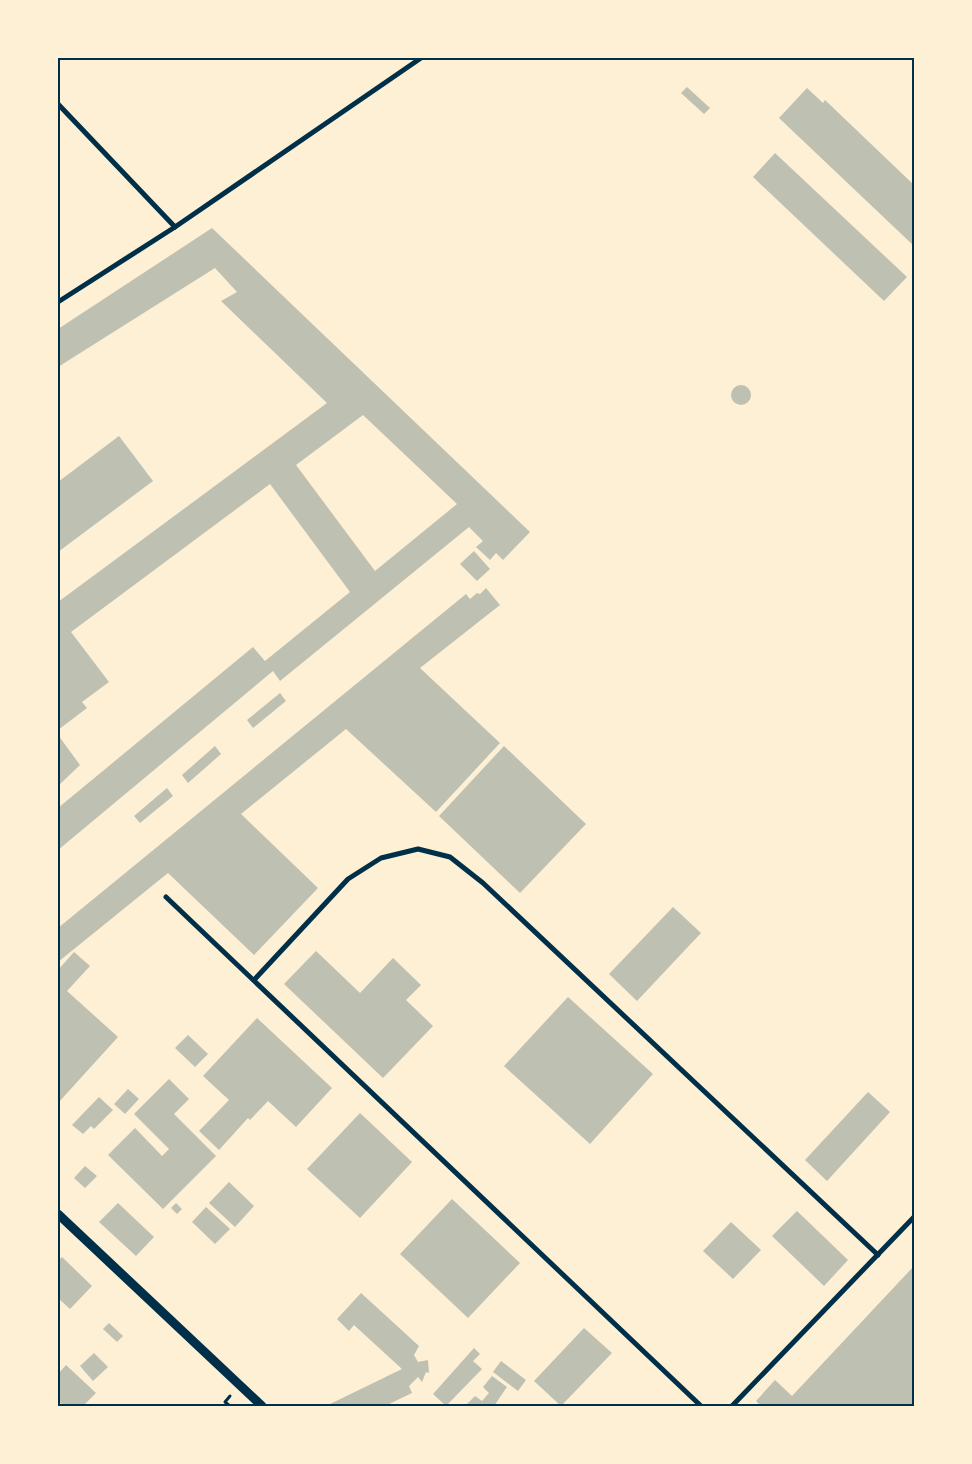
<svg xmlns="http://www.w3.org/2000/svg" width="972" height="1464" viewBox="0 0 972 1464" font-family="'DejaVu Sans',sans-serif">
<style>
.building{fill:#bec0b2;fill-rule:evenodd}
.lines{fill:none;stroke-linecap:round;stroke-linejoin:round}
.path{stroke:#003049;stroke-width:3}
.minor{stroke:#003049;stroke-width:5}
.tertiary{stroke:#003049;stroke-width:9}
.neatline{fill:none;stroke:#003049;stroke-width:2}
</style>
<rect width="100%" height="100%" fill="#fdf0d5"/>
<!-- building -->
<g class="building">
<polygon points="687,87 710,108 704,114 681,93"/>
<polygon points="807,88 823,103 825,100 914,185 914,246 779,118"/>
<polygon points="775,153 907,277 884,301 753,177"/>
<path d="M212,228l318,304 -27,28 -7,-7 -6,7 -14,-13 7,-6 -14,-14 -189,154 -7,-10 -215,179v-42l195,-161 12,14 85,-69 -80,-108 -199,148 38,50 -27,20 5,6 -29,22v-128l269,-199 -106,-102 16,-9 -22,-24 -157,99v-38zM363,415l94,89 -82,67 -79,-106z"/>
<circle cx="741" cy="395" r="10"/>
<polygon points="119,436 153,481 58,552 58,482"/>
<polygon points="474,551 490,569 477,581 460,564"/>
<polygon points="486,588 500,605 420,668 500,743 436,812 346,729 241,814 318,888 254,955 168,873 58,962 58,928 466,594 470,599 477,593 480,594"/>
<polygon points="280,693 286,701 253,728 247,720"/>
<polygon points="58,735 80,765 58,786"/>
<polygon points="215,746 221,754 188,783 182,775"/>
<polygon points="504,746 586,824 520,893 439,816"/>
<polygon points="167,788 173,796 140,823 134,816"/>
<polygon points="673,907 701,933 637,1001 609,974"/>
<polygon points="316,951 360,993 393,958 421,985 406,1000 433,1026 383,1078 284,984"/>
<polygon points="74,952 90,966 67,991 118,1037 58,1103 58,970"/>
<polygon points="568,997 653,1074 590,1144 504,1066"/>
<polygon points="257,1018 332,1088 296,1127 268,1101 250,1120 248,1118 219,1150 199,1131 229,1100 203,1076"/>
<polygon points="188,1035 208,1054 195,1067 175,1048"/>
<polygon points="169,1079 189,1099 174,1114 216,1156 163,1209 108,1155 135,1128 162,1156 169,1149 134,1114"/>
<polygon points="128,1089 139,1099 125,1114 114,1104"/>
<polygon points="868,1092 890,1112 827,1181 805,1160"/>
<polygon points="99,1097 113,1110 94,1129 91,1126 83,1134 72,1125"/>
<polygon points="360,1113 412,1162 360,1218 307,1169"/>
<polygon points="85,1166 97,1176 85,1188 74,1178"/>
<polygon points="229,1182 254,1206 235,1227 209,1203"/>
<polygon points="452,1199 520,1263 468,1318 400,1254"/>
<polygon points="118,1203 154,1237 136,1256 99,1222"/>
<polygon points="176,1203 182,1209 177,1214 171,1208"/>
<polygon points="206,1207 230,1229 215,1244 192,1222"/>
<polygon points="797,1211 848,1260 824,1286 772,1236"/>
<polygon points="731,1222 761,1250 733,1279 703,1251"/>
<polygon points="62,1257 92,1286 70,1309 58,1298 58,1261"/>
<polygon points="914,1266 914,1406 761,1406 756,1401 775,1380 792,1396"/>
<polygon points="361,1293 419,1346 414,1355 418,1362 428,1360 429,1373 426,1372 422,1382 418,1377 409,1386 412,1393 385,1406 329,1406 328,1405 402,1369 354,1325 349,1331 337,1319"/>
<polygon points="109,1323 123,1336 117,1342 103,1329"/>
<polygon points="584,1328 612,1353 561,1406 534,1381"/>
<polygon points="474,1348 480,1354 473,1361 482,1369 446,1406 433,1394"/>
<polygon points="94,1353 108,1367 93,1381 80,1366"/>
<polygon points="501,1361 526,1380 518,1391 493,1372"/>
<polygon points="66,1365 96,1393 83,1406 64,1406 58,1401 58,1374"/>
<polygon points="492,1376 507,1387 494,1406 465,1406 475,1396 482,1401 489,1393 483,1387"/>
</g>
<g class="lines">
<!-- path -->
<polyline class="path" points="230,1406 225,1402 230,1396"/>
<!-- minor -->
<g class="minor">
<polyline points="58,104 175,227"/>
<polyline points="58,302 175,227 421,58"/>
<polyline points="166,897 701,1406"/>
<polyline points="254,980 348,879 381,858 418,849 450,857 483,883 878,1255"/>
<polyline points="732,1406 914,1217"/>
</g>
<!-- tertiary -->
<polyline class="tertiary" points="58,1214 262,1406"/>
</g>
<!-- border -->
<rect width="972" height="1464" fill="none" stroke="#fdf0d5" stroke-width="118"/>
<rect x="59" y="59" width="854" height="1346" class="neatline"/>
</svg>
